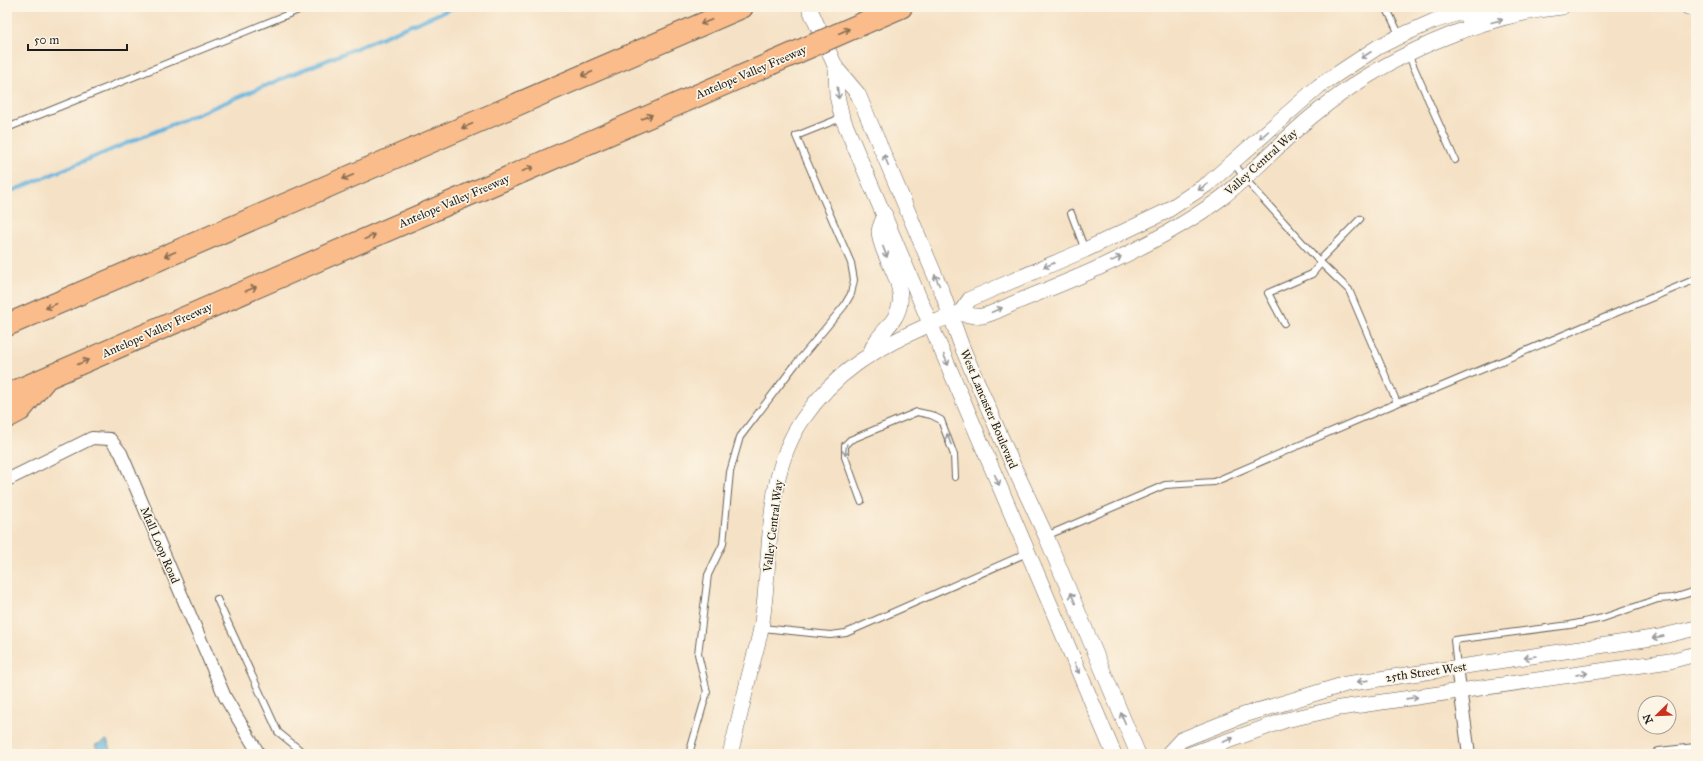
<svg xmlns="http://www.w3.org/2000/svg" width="1703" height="761" viewBox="0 0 1703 761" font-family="'IM FELL Great Primer',serif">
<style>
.water{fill:#62b3dd;stroke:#3f687c}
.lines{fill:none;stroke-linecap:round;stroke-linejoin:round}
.stream{stroke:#62b3dd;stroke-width:4}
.service-casing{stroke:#686157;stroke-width:8}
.minor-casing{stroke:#686157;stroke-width:14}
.tertiary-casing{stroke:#686157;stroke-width:16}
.motorway-casing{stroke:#686157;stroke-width:24}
.service{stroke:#fff;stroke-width:6}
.minor{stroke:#fff;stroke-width:12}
.tertiary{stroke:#fff;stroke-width:15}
.motorway{stroke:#f9bc8a;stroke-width:22}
.motorway-bridge-casing{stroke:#686157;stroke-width:24;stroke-linecap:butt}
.motorway-bridge{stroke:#f9bc8a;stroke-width:22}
.oneway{stroke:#999}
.oneway2{stroke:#8a6c53}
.labels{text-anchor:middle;stroke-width:3.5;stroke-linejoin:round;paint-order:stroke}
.street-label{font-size:12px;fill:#1c1c1c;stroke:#fcf5e5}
</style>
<rect width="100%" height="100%" fill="#fcf5e5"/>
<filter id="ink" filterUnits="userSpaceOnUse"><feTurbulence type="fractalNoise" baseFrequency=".025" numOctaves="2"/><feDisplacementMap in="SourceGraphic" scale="8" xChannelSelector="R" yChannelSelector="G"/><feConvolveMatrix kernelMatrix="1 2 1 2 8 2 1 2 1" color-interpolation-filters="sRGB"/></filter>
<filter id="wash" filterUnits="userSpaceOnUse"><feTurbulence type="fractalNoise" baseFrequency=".012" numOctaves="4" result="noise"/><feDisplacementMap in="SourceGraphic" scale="16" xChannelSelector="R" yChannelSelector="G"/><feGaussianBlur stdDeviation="0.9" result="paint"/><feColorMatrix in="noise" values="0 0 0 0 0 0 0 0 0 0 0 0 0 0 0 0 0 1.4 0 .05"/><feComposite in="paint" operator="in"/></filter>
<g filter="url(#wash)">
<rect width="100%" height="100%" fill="#f5e1c5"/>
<!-- water -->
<polygon class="water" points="107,740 113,754 99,754 95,745"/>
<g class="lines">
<!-- stream -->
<polyline class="stream" points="7,193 455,7"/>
</g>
</g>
<g filter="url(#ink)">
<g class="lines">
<defs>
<g id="service">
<polyline points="1386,7 1400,36"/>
<polyline points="1408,54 1455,160"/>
<polyline points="7,128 306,7"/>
<polyline points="1234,163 1245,179 1319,261 1349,290 1397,403"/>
<polyline points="1071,213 1085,250"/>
<polyline points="1319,261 1360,219"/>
<polyline points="1284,323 1268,293 1312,274 1321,263"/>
<polyline points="861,501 845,457 845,445 850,440 917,412 931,415 941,420 954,455 955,477"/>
<polyline points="1046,536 1165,485 1214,482 1397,403 1433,390 1696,279"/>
<polyline points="217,599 278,732 305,754"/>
<polyline points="762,628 830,635 846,633 1027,553"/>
<polyline points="1457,667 1454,640 1570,625 1603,618 1658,599 1673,598 1696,591"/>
<polyline points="689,754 707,692 698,654 708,575 723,544 730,472 740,437 795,365 844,306 851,294 854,280 851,263 796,136 841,118"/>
</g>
<g id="minor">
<polyline points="7,480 92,438 110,439 121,453 225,697 259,754"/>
<polyline points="1457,667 1469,754"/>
<polyline points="1659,754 1696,750"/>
</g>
<g id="tertiary">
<polyline points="809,7 836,68 858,94 942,292 962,347 1012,463 1046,536 1138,754"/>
<polyline points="1688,7 1696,8"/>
<polyline points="1468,18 1487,12 1493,7"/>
<polyline points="836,68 837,96 842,117 1114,754"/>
<polyline points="960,313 970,299 1085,250 1165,212 1209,183 1319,86 1378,47 1400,36 1434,21 1478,7"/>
<path d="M870,354c6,-21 27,-29 30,-51 3,-25 -19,-47 -21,-71 0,-5 4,-12 6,-17"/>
<path d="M730,754c7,-26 13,-52 19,-78 4,-16 9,-32 12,-48 12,-67 1,-151 42,-209 32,-47 70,-69 121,-92 10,-4 23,-11 34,-13 8,-1 17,4 24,2 12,-2 24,-10 35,-14 26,-11 53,-21 79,-33 43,-20 86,-42 124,-70 34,-26 62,-59 96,-86 67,-55 159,-97 246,-106"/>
<polyline points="1168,754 1181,740 1201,732 1244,715 1346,684 1659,637 1696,628"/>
<polyline points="1191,754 1286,720 1340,708 1670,661 1696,654"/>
</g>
<g id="motorway">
<polyline points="864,23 901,7"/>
<polyline points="7,325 742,7"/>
<polyline points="7,395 770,64"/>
<polyline points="7,417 20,410 44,381"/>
</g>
</defs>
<!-- service casing -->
<use href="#service" class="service-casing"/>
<!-- minor casing -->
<use href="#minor" class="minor-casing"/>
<!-- tertiary casing -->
<use href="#tertiary" class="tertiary-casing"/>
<!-- motorway casing -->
<use href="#motorway" class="motorway-casing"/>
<!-- service -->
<use href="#service" class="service"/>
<!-- minor -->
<use href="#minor" class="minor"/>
<!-- tertiary -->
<use href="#tertiary" class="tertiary"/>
<!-- motorway -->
<use href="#motorway" class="motorway"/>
<defs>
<polyline id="motorway-bridge" points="770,64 864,23"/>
</defs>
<!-- motorway-bridge casing -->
<use href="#motorway-bridge" class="motorway-bridge-casing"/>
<!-- motorway-bridge -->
<use href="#motorway-bridge" class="motorway-bridge"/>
</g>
<!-- one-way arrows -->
<defs><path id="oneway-shaft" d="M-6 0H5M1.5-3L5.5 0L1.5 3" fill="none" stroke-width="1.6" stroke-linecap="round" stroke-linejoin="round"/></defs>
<g class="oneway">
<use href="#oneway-shaft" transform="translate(1497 21) rotate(-14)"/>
<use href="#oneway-shaft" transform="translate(1366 55) rotate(147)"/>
<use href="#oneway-shaft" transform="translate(838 93) rotate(84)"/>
<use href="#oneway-shaft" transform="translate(1264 135) rotate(138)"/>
<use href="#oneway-shaft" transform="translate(886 160) rotate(-113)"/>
<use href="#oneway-shaft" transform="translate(1203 187) rotate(147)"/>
<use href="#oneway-shaft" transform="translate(885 252) rotate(69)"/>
<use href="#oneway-shaft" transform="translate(1116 259) rotate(-26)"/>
<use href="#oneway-shaft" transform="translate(1049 265) rotate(157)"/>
<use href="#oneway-shaft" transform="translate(937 280) rotate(-113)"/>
<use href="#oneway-shaft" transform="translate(997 310) rotate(-23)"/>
<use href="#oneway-shaft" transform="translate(946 360) rotate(67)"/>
<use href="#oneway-shaft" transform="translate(949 439) rotate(-110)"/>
<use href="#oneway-shaft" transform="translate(846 450) rotate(98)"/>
<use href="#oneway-shaft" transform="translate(997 480) rotate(67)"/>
<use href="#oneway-shaft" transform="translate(1073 598) rotate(-113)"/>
<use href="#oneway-shaft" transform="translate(1658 637) rotate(169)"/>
<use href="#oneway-shaft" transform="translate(1530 657) rotate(171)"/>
<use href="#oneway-shaft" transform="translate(1077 668) rotate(67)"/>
<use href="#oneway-shaft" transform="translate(1582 674) rotate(-8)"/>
<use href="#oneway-shaft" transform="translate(1363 681) rotate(172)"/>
<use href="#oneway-shaft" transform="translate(1412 698) rotate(-8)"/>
<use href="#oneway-shaft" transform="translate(1123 718) rotate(-113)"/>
<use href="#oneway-shaft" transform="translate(1228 740) rotate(-21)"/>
</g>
<g class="oneway2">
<use href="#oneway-shaft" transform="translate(706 22) rotate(157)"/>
<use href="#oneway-shaft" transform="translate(844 31) rotate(-24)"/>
<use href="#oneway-shaft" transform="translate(587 74) rotate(157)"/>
<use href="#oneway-shaft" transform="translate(647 117) rotate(-23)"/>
<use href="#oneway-shaft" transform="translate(467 126) rotate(157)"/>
<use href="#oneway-shaft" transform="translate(528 169) rotate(-23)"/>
<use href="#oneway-shaft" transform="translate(348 177) rotate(157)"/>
<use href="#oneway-shaft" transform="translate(370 237) rotate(-23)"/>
<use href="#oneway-shaft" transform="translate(170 254) rotate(157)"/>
<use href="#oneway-shaft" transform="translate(251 289) rotate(-23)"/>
<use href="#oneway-shaft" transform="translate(51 306) rotate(157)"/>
<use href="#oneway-shaft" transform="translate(83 362) rotate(-24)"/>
</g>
</g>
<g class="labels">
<!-- street labels -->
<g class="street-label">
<text transform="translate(751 72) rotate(-23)" y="4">Antelope Valley Freeway</text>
<text transform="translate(1261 162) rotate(-42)" y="4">Valley Central Way</text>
<text transform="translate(454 201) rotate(-23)" y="4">Antelope Valley Freeway</text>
<text transform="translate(157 330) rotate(-24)" y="4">Antelope Valley Freeway</text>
<text transform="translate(989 409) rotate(67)" y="4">West Lancaster Boulevard</text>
<text transform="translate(773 526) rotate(-83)" y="4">Valley Central Way</text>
<text transform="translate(160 545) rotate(67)" y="4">Mall Loop Road</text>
<text transform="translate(1426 672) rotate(-8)" y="4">25th Street West</text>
</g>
</g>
<!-- margin -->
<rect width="1703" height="761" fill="none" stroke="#fcf5e5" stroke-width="24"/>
<!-- north arrow -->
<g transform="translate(1657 715) rotate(247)"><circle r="19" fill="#fcf5e5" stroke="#a29e95"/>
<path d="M0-3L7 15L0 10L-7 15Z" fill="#c8321e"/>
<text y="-6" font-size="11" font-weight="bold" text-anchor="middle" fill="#1c1c1c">N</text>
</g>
<!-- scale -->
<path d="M28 44v6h99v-6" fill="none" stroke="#1c1c1c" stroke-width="2"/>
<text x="34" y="44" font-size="12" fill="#1c1c1c" stroke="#fcf5e5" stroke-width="3" paint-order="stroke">50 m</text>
</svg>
